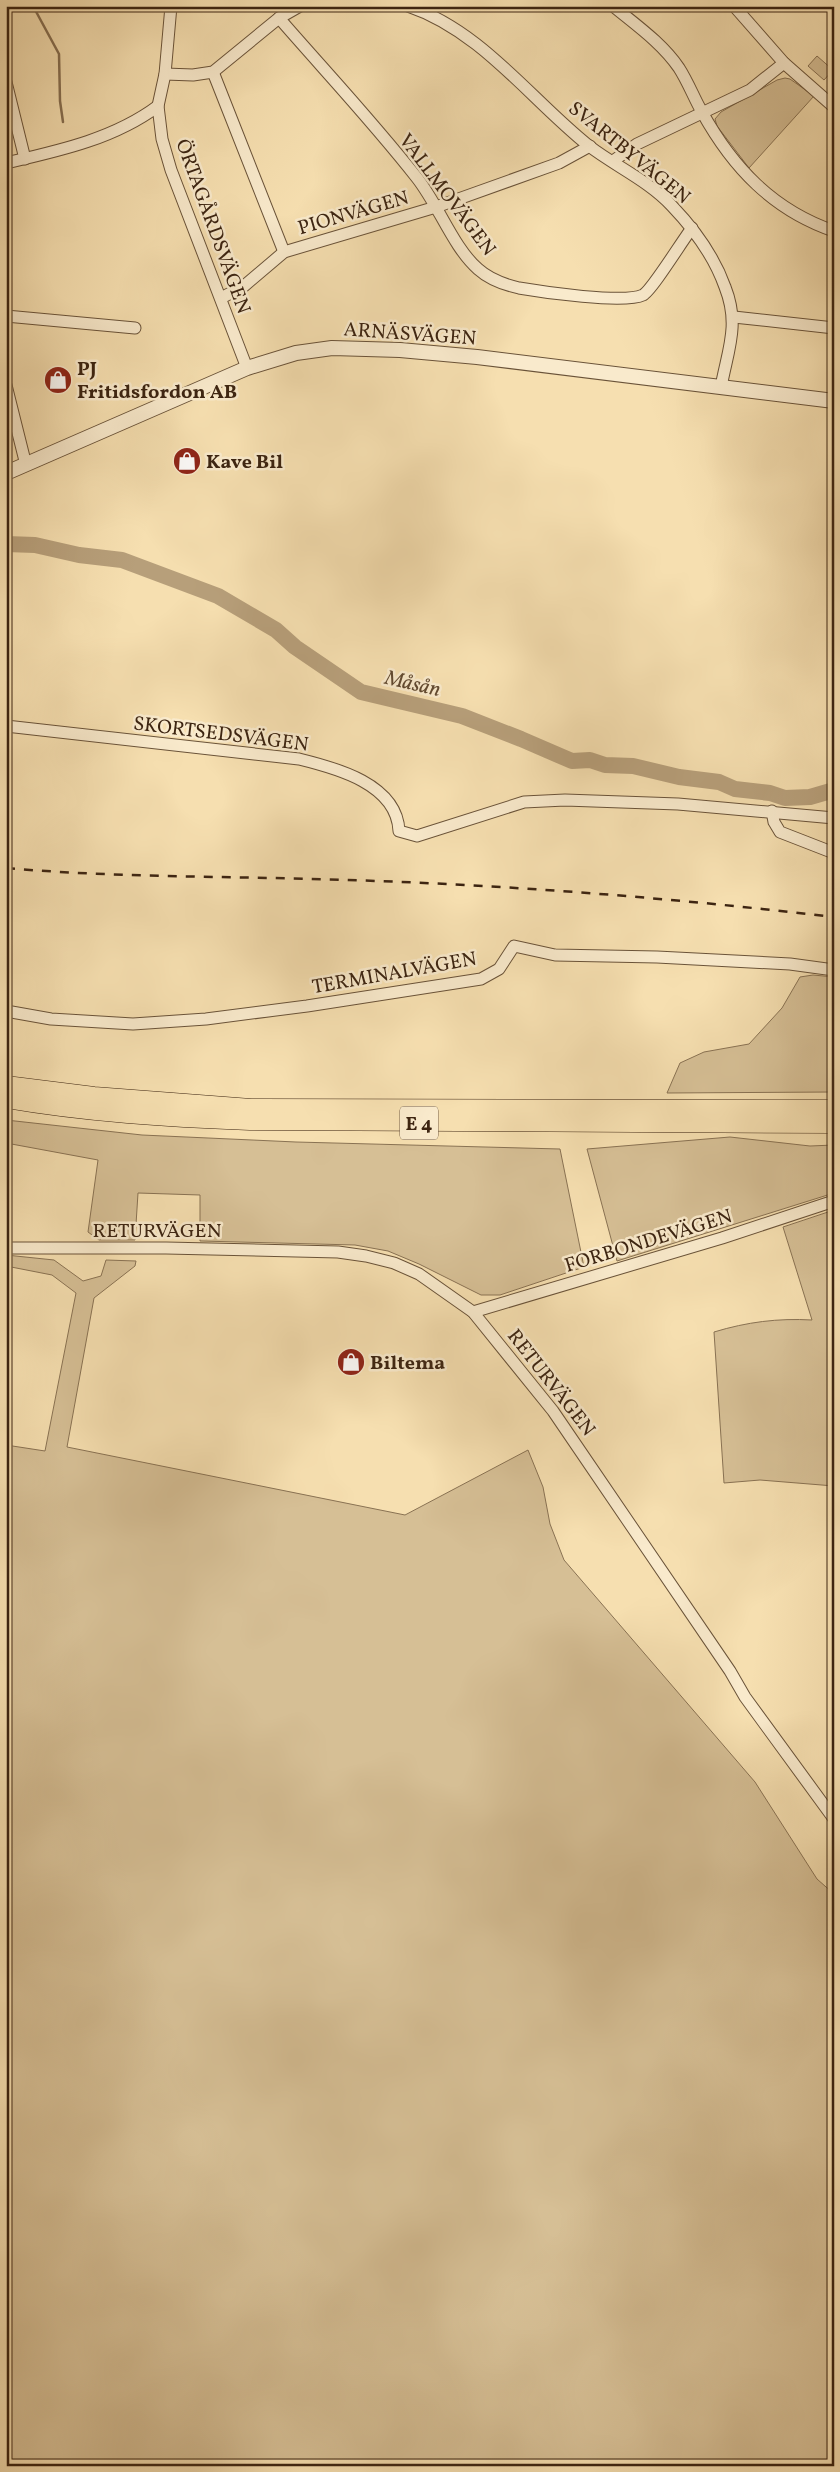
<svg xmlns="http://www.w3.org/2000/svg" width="840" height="2472" viewBox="0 0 840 2472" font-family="Vollkorn,serif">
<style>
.green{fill:#d6bf95;stroke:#897253}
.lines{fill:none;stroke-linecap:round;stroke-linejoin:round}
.stream{stroke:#866e50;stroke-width:2.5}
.river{stroke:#b79f7a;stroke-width:16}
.minor-casing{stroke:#6a5339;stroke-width:13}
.tertiary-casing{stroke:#6a5339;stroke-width:16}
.trunk-casing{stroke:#3c2411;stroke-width:19}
.minor{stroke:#f9eacc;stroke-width:11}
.tertiary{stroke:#f9eacc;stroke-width:14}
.trunk{stroke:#f6dfb0;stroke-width:18}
.rail{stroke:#3c2411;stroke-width:2.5;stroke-dasharray:9 9;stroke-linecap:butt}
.labels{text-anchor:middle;stroke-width:5;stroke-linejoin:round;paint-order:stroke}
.shield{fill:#f9eacc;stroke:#755f49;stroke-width:1}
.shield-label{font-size:19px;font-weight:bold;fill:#3c2411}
.street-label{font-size:20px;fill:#3c2411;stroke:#f9eacc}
.poi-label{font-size:20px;font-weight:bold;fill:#3c2411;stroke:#f9eacc;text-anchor:start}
.water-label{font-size:21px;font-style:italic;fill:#614930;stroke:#f9eacc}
</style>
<rect width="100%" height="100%" fill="#f6dfb0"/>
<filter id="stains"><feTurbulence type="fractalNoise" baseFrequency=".004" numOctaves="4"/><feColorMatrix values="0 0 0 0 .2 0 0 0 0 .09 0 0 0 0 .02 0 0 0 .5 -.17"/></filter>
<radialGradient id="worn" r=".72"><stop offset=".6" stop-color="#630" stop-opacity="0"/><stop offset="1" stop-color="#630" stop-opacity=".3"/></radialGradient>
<!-- green -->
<g class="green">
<polygon points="817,56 833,70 824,80 808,66"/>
<polygon points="785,78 790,79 814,96 749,168 717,126 715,119 721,112 777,80"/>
<polygon points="813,975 834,977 834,1092 667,1093 680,1063 704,1052 749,1044 782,1008 800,977"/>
<polygon points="6,1120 142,1135 296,1142 560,1149 584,1267 500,1295 481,1295 419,1264 388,1251 355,1245 200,1241 200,1195 138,1193 135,1240 99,1240 88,1232 98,1160 6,1143"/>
<polygon points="730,1137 810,1146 834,1145 834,1193 617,1261 587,1149"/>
<path d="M834,1210v276l-74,-6 -36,3 -10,-151c33,-10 64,-14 98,-12l-29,-93z"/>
<polygon points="6,1255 54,1260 83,1281 101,1276 106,1260 136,1261 135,1266 94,1298 67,1447 405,1515 528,1450 543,1487 550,1524 564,1560 755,1782 817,1879 834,1894 834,2466 6,2466 6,1445 45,1451 76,1293 52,1275 6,1266"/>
</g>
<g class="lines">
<!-- stream -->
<polyline class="stream" points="33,6 59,54 60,101 63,122"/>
<!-- river -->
<polyline class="river" points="6,544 35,545 79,555 122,560 218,596 276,630 295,647 361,692 462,716 521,739 572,761 590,760 605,765 633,766 679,777 719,782 735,789 770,793 785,798 810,797 834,790"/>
<defs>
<g id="minor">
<polyline points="171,6 165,74 158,106 162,139 171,170 247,368"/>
<path d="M408,6c74,25 122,93 181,140 26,20 60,35 83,60 22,23 42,50 53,81 15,38 3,62 -4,100"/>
<path d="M613,6c23,19 49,37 66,62 9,14 15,30 23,44 31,56 71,98 132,119"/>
<polyline points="734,6 784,63 834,107"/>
<path d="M279,18c46,53 95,105 138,160 22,28 36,69 61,91 11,10 28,16 41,19 23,4 105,16 124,7 9,-5 39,-54 49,-67"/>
<polyline points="213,72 284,252"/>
<polyline points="165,74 193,75 213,72 279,18 300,6"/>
<polyline points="6,82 25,159"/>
<polyline points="613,161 637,144 750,90 784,63"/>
<path d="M6,163c52,-12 108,-24 152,-57"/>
<polyline points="221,298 244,286 284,252 436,207 559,163 590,146"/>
<polyline points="6,316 135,328"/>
<polyline points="734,317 834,328"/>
<polyline points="6,385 26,465"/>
<path d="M6,726l293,33c37,9 98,25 100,72l18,5 107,-34 41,-2 113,4 156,14"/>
<polyline points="772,811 774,822 780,832 834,853"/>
<polyline points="6,1011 51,1019 133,1024 206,1019 307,1006 481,979 499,969 514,946 555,955 657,957 790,964 834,970"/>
<polyline points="6,1248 166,1248 338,1252 366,1256 394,1263 419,1274 473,1312 553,1411 730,1671 745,1697 834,1819"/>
<polyline points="473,1312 722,1238 834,1201"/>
</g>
<polyline id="tertiary" points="6,473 247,368 296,353 332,348 400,350 477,357 834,401"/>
<g id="trunk">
<polyline points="6,1085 94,1096 251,1108 834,1109"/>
<path d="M6,1099c81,14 162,19 244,22l584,3"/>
</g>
</defs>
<!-- minor casing -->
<use href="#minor" class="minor-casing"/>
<!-- tertiary casing -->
<use href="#tertiary" class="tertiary-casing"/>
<!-- trunk casing -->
<use href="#trunk" class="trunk-casing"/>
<!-- minor -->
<use href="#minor" class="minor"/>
<!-- tertiary -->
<use href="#tertiary" class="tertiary"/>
<!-- trunk -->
<use href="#trunk" class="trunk"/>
<!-- rail -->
<path class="rail" d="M6,868c114,10 228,8 342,12 162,5 324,18 486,37"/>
</g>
<!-- icons -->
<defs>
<symbol id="shop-disc" viewBox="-11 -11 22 22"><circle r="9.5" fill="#8f2418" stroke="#f9eacc"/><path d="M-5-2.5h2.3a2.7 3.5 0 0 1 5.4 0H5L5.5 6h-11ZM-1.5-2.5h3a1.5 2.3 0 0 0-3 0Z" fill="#fff"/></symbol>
</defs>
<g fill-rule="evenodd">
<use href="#shop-disc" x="42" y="364" width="32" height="32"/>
<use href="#shop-disc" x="171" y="445" width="32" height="32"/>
<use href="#shop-disc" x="335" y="1346" width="32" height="32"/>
</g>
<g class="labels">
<!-- shield labels -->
<rect class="shield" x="400" y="1106.5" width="38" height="33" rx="4"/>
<g class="shield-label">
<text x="419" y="1130">E 4</text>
</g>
<!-- street labels -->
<g class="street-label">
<text transform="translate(630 152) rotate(39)" y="7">SVARTBYVÄGEN</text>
<text transform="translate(448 194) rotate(53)" y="7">VALLMOVÄGEN</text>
<text transform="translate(353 212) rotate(-16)" y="7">PIONVÄGEN</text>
<text transform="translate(214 226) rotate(70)" y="7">ÖRTAGÅRDSVÄGEN</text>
<text transform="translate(410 333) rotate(4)" y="7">ARNÄSVÄGEN</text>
<text transform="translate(221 733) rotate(7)" y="7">SKORTSEDSVÄGEN</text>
<text transform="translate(394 972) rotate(-10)" y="7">TERMINALVÄGEN</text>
<text x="157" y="1237">RETURVÄGEN</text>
<text transform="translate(648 1240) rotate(-17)" y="7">FORBONDEVÄGEN</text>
<text transform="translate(552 1382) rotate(52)" y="7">RETURVÄGEN</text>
</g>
<!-- poi labels -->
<g class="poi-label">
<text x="77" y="375">PJ<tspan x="77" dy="23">Fritidsfordon AB</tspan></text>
<text x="206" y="468">Kave Bil</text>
<text x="370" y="1369">Biltema</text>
</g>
<!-- water labels -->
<g class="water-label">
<text transform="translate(413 683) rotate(13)" y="7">Måsån</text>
</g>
</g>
<!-- margin -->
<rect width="840" height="2472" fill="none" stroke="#f6dfb0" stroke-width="25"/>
<rect x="8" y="8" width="825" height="2457" fill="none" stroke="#3c2411" stroke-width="2.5"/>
<rect x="12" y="12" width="815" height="2447" fill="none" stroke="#3c2411"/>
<rect width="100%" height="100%" filter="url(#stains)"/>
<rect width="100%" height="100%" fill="url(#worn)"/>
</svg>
